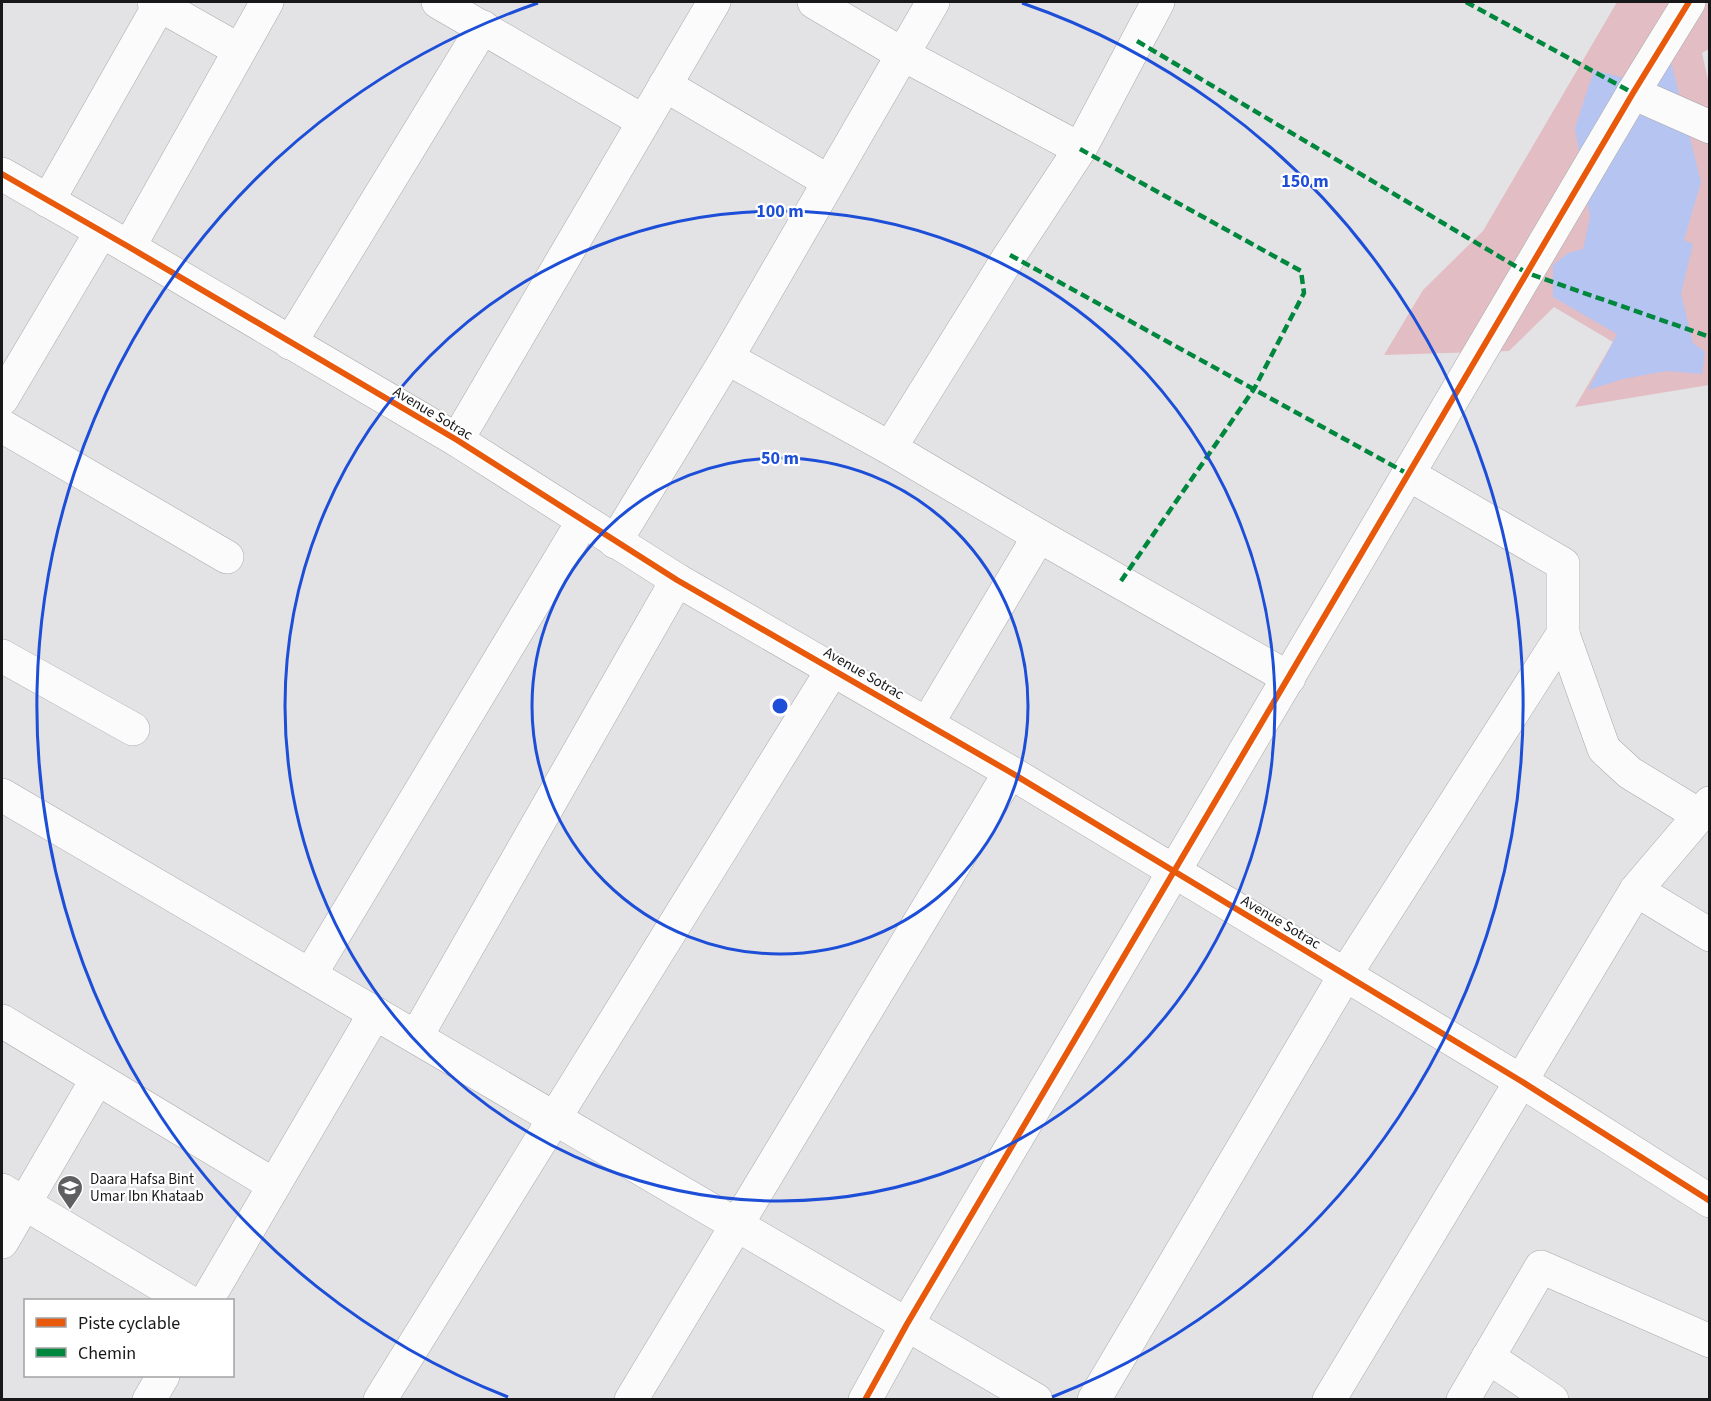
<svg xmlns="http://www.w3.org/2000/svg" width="1711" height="1401" viewBox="0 0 1711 1401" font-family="'Source Sans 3',sans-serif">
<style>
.green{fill:#e2bdc4}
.water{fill:#b6c4f1}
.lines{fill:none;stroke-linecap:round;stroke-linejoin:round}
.minor-casing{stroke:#aaa9ab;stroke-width:34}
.minor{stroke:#fbfbfb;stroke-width:33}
.quiet{stroke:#00873e;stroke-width:4.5;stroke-dasharray:9 4.5;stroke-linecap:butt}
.cycleway-casing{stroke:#fff;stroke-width:10}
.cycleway{stroke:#e8590c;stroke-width:6}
.ring{fill:none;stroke:#1d4ed8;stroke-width:3}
.labels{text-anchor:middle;stroke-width:4.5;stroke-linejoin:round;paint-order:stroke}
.street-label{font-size:15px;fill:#181719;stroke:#fff}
.poi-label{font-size:15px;fill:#181719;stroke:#fff;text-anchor:start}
.centre{fill:#1d4ed8;stroke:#fff;stroke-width:3}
.ring-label{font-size:18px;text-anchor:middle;font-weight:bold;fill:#1d4ed8;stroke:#fff;stroke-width:4.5;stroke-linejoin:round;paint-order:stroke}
</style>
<rect width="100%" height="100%" fill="#e3e2e4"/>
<!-- green -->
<polygon class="green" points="1617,2 1709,2 1709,49 1702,53 1710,89 1709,385 1575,407 1613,342 1554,307 1509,351 1384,355 1423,290 1483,231"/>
<!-- water -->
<polygon class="water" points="1669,54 1701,182 1684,240 1693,244 1681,294 1693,343 1705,352 1702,374 1666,371 1623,379 1588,390 1617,334 1553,297 1553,265 1568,253 1583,249 1590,217 1575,128 1594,70 1624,78"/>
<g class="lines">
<defs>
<g id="minor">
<polyline points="154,2 239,50"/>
<polyline points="438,2 643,121"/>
<polyline points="814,2 902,54 1080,149"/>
<polyline points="665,85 828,181"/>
<polyline points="1633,93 1710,127"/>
<polyline points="2,174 129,247 457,440 677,580 1010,772 1521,1081 1710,1201"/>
<polyline points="48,201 161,2"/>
<polyline points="129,247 267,2"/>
<polyline points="290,343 483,27"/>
<polyline points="727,358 890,448 1039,536 1289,678"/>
<polyline points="2,399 101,232"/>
<polyline points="2,426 227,557"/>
<polyline points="457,440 714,2"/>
<polyline points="890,448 1010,255 1080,149 1158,2"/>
<polyline points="615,542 727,358 933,2"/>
<polyline points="1563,634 1604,749 1630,773 1699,815"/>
<polyline points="2,656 133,729"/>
<polyline points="927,724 1039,536"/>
<polyline points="2,795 1036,1400"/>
<polyline points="1636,890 1710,935"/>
<polyline points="310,975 583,521"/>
<polyline points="2,1021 274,1185"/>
<polyline points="416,1037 677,580"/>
<polyline points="2,1190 186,1300"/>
<polyline points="2,1242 97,1079"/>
<polyline points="207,1300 375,1013"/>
<polyline points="1488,1357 1552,1400"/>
<polyline points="149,1400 163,1376"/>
<polyline points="380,1400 833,669"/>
<polyline points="631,1400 1010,772"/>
<polyline points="865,1400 907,1324 1633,93 1689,2"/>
<polyline points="1094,1400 1345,975 1563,634 1563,564 1408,474"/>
<polyline points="1329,1400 1636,890 1710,803"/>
<polyline points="1463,1400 1541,1267 1710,1341"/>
</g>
</defs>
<!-- minor casing -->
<use href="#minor" class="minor-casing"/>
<!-- minor -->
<use href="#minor" class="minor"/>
<!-- quiet -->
<g class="quiet">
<polyline points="1466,2 1633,93"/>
<polyline points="1137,41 1527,273 1710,337"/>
<polyline points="1080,149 1301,271 1304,293 1254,389 1121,581"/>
<polyline points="1010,255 1408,474"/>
</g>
<defs>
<g id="cycleway">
<polyline points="2,174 129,247 457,440 677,580 1010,772 1521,1081 1710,1201"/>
<polyline points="865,1400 907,1324 1633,93 1689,2"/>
</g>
</defs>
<!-- cycleway casing -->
<use href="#cycleway" class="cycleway-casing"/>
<!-- cycleway -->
<use href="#cycleway" class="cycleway"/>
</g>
<!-- distance rings -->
<g class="ring">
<circle cx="780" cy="706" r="248"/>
<circle cx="780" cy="706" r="495"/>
<path d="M508 1397A743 743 0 0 1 538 3M1022 3A743 743 0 0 1 1052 1397"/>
</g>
<!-- icons -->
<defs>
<symbol id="school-pin" viewBox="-11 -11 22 30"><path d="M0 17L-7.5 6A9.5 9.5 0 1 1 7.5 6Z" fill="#5f5e60" stroke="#fff"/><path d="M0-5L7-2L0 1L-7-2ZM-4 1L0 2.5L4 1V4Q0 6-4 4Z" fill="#fff"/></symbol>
</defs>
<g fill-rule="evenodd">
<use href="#school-pin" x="55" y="1173" width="30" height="40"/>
</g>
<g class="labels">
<!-- street labels -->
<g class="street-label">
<text transform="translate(433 413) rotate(31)" y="5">Avenue Sotrac</text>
<text transform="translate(864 673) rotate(30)" y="5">Avenue Sotrac</text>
<text transform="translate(1281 922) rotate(31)" y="5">Avenue Sotrac</text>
</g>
<!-- poi labels -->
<g class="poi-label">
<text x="90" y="1184">Daara Hafsa Bint<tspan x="90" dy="17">Umar Ibn Khataab</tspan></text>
</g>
</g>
<circle cx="780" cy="706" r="9" class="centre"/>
<g class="ring-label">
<text x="1305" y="187">150 m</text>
<text x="780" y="217">100 m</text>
<text x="780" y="464">50 m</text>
</g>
<!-- border -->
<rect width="1711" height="1401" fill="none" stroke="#181719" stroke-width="6"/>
<!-- legend -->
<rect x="24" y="1299" width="210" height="78" fill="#ffffff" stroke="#a3a2a3" stroke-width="1.5"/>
<rect x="36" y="1318" width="30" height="9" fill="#e8590c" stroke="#a3a2a3" stroke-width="1.5"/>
<text x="78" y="1329" font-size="18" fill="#181719">Piste cyclable</text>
<rect x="36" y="1348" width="30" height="9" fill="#00873e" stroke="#a3a2a3" stroke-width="1.5"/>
<text x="78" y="1359" font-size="18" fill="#181719">Chemin</text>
</svg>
